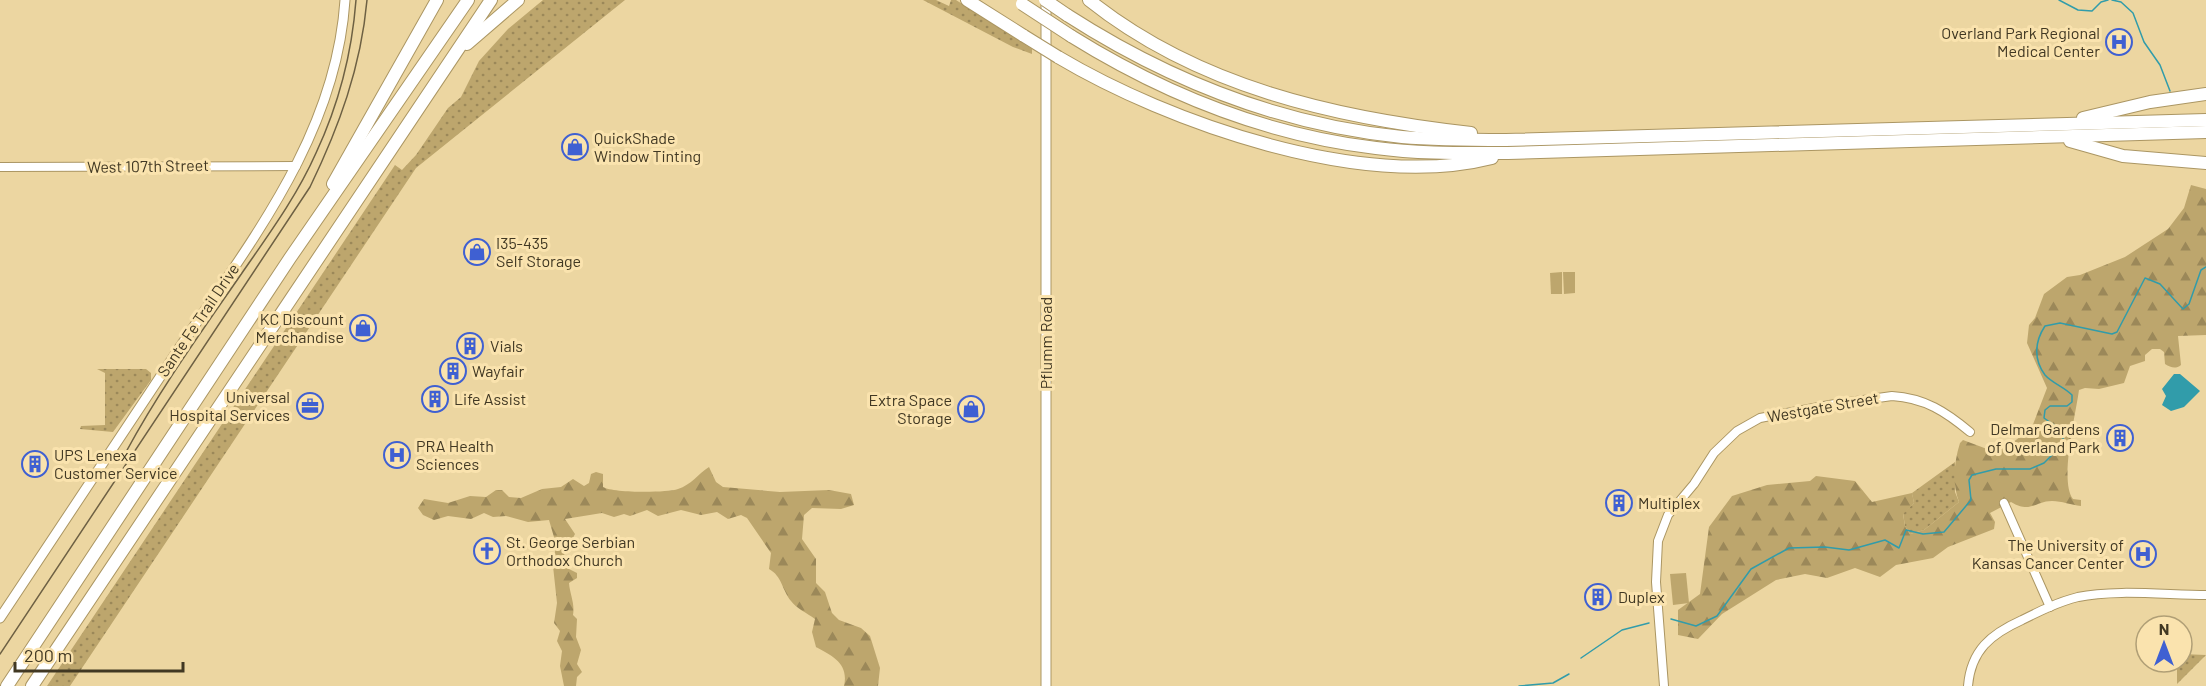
<svg xmlns="http://www.w3.org/2000/svg" width="2206" height="686" viewBox="0 0 2206 686" font-family="Barlow,sans-serif">
<style>
.grass{fill:url(#grass-dots)}
.forest{fill:url(#forest-firs)}
.pitch{fill:#bda66d}
.water{fill:#319caa}
.lines{fill:none;stroke-linecap:round;stroke-linejoin:round}
.stream{stroke:#319caa;stroke-width:1.5}
.tertiary-casing{stroke:#ab9663;stroke-width:10}
.secondary-casing{stroke:#ab9663;stroke-width:11}
.motorway-casing{stroke:#ab9663;stroke-width:14}
.tertiary{stroke:#fff;stroke-width:8}
.secondary{stroke:#fff;stroke-width:9}
.motorway{stroke:#fff;stroke-width:12}
.rail{stroke:#6d6043;stroke-width:1.5}
.motorway-bridge-casing{stroke:#ab9663;stroke-width:14;stroke-linecap:butt}
.motorway-bridge{stroke:#fff;stroke-width:12}
.labels{text-anchor:middle;stroke-width:6;stroke-linejoin:round;paint-order:stroke}
.poi-label{font-size:16px;fill:#413823;stroke:#fae3ae;text-anchor:start}
.street-label{font-size:16px;fill:#413823;stroke:#fae3ae}
</style>
<defs>
<pattern id="grass-dots" width="8" height="8" patternUnits="userSpaceOnUse" patternTransform="scale(1.5)"><rect width="8" height="8" fill="#bda66d"/><path d="M2 2h.1M6 6h.1" fill="none" stroke="#9b8859" stroke-width="1.8" stroke-linecap="round"/></pattern>
<pattern id="forest-firs" width="22" height="20" patternUnits="userSpaceOnUse" patternTransform="scale(1.5)"><rect width="22" height="20" fill="#bda66d"/><path d="M5 1l3.5 6h-7zM16 11l3.5 6h-7z" fill="#9b8859"/></pattern>
</defs>
<rect width="100%" height="100%" fill="#ecd6a1"/>
<!-- grass -->
<g class="grass">
<polygon points="543,0 625,0 416,168 70,686 47,686 395,165 402,170 416,155 448,108 461,97 479,61 508,29"/>
<polygon points="923,0 936,0 949,6 951,0 956,0 1032,49 1032,54 1013,47"/>
<polygon points="97,369 146,369 151,373 151,380 113,432 80,429 81,426 105,425 105,373"/>
<polygon points="1955,462 1955,492 1959,502 1924,530 1910,534 1905,526 1903,513 1914,503 1912,493"/>
<polygon points="2182,654 2206,655 2177,684 2177,662 2182,662"/>
</g>
<!-- forest -->
<g class="forest">
<path d="M2191,185l15,4v146l-28,1 3,29c-5,4 -10,3 -16,-1l-1,-12 -4,-3h-8l-7,6v6l-15,5 -6,17 -25,6 -14,-1 -6,2c-3,23 -20,92 -6,109l8,1v6c-10,-1 -19,-5 -29,-5 -17,0 -21,13 -41,1l-21,11 5,9 -1,7 -46,18 -15,11 -37,7 -16,12 -25,-9 -28,10 -22,-4 -29,6 -54,34 -24,25 -20,-4v-25l22,-16 9,-67 23,-31 35,-11 43,-4 6,-5 39,5 17,21 40,-9 2,10 -11,11 2,12 5,8 14,-4 35,-28c-7,-19 -5,-40 1,-59l3,-3 24,9 13,-2 11,-3 21,-17 15,-39 -20,-45 2,-18 6,-7 9,-24 23,-17 13,-2 45,-18 43,-28 16,-21z"/>
<path d="M709,467l7,15 7,5 57,5 49,-2 22,4 3,11 -13,4 -29,-1 -8,7 -2,24 14,20v24l9,9 7,21 7,7 22,8 9,8 10,32 -2,18h-34c5,-22 -11,-30 -28,-39l-4,-15 3,-13c-8,-6 -19,-11 -24,-18 -9,-11 -9,-25 -22,-32l2,-16 -24,-35 -6,-3 -13,4 -11,-7 -16,3 -20,-5 -23,6 -11,-6 -17,6 -6,-2 -10,3 -12,-4 -37,6 10,15 -13,25 7,10 8,4v5l-8,5c1,12 6,20 4,32l4,4 -1,18 5,13 -4,14 5,8 -5,5 -1,9h-12l-4,-20 2,-15 -5,-10 3,-10 -6,-8 3,-20 -4,-37 3,-22 -7,-24 -21,2 -22,-6 -13,1 -9,-4 -13,6 -23,-3 -14,4 -11,-5 -5,-7 6,-9 24,4 22,-7 16,1 10,-7h6l7,7 12,1 21,-9 19,-2 12,-8 11,7 5,-3 2,-9 5,-2 7,2v13c10,6 63,6 75,2 13,-4 20,-15 31,-22z"/>
</g>
<!-- pitch -->
<g class="pitch">
<polygon points="1562,272 1562,294 1551,294 1550,273"/>
<polygon points="1563,272 1575,272 1575,293 1564,294"/>
<polygon points="1686,573 1689,603 1673,605 1670,574"/>
</g>
<!-- water -->
<polygon class="water" points="2174,374 2180,374 2200,391 2184,407 2171,411 2162,405 2166,396 2162,389"/>
<g class="lines">
<!-- stream -->
<g class="stream">
<polyline points="2059,0 2078,10 2092,11 2101,2 2108,0"/>
<polyline points="2112,0 2121,2 2133,13 2144,42 2160,65 2170,91"/>
<path d="M1671,619l25,7 21,-10 34,-47 38,-21 36,-1 24,3 36,-10 14,8 7,-18 17,4 21,-2 27,-32 -2,-20 3,-5 24,-6h34l14,-6 18,-18 2,-13 -20,-14 1,-8 5,-4h17l5,-4v-7c-8,-8 -20,-12 -27,-20 -12,-16 -10,-34 0,-49l15,-3 52,11 5,-2 28,-54 15,6 23,25 6,-5 12,-34 5,-3"/>
<polyline points="1581,658 1622,630 1649,623"/>
<polyline points="1519,686 1553,683 1569,674"/>
</g>
<defs>
<g id="tertiary">
<polyline points="0,167 296,166"/>
<polyline points="2004,503 2050,607"/>
<path d="M1664,686l-8,-104 2,-41 10,-26 26,-31 20,-31 23,-22 23,-13 75,-14 57,-8c33,2 54,16 78,36"/>
<path d="M1968,686c3,-36 23,-52 54,-66 18,-9 36,-18 56,-23 36,-8 90,-2 128,-2"/>
</g>
<g id="secondary">
<path d="M0,618c58,-87 116,-175 174,-262 73,-110 162,-218 171,-356"/>
<polyline points="1046,686 1046,0"/>
</g>
<g id="motorway">
<polyline points="967,0 1024,36"/>
<path d="M1089,0c109,87 247,118 382,133"/>
<path d="M1067,15c101,65 215,110 335,122 35,3 69,3 104,3l700,-20"/>
<path d="M1071,36c93,58 196,99 305,112 44,6 88,5 132,5l698,-21"/>
<polyline points="467,44 518,0"/>
<path d="M1058,57c111,66 304,134 434,101"/>
<polyline points="2083,118 2150,102 2206,94"/>
<polyline points="2070,141 2123,156 2206,163"/>
<polyline points="333,184 437,0"/>
<polyline points="7,686 290,258 468,0"/>
<polyline points="32,686 491,0"/>
</g>
</defs>
<!-- tertiary casing -->
<use href="#tertiary" class="tertiary-casing"/>
<!-- secondary casing -->
<use href="#secondary" class="secondary-casing"/>
<!-- motorway casing -->
<use href="#motorway" class="motorway-casing"/>
<!-- tertiary -->
<use href="#tertiary" class="tertiary"/>
<!-- secondary -->
<use href="#secondary" class="secondary"/>
<!-- motorway -->
<use href="#motorway" class="motorway"/>
<!-- rail -->
<g class="rail">
<path d="M126,452c34,-63 76,-121 116,-179 27,-39 55,-77 74,-120 22,-47 36,-101 40,-153"/>
<path d="M0,654l310,-467c29,-60 51,-120 57,-187"/>
</g>
<defs>
<g id="motorway-bridge">
<polyline points="1045,0 1067,15"/>
<polyline points="1022,4 1071,36"/>
<polyline points="1024,36 1058,57"/>
</g>
</defs>
<!-- motorway-bridge casing -->
<use href="#motorway-bridge" class="motorway-bridge-casing"/>
<!-- motorway-bridge -->
<use href="#motorway-bridge" class="motorway-bridge"/>
</g>
<!-- icons -->
<defs>
<symbol id="hospital-ring" viewBox="-11 -11 22 22"><circle r="9.5" fill="#fae3ae" stroke="#3f60d2" stroke-width="1.5"/><path d="M-5-5h3v3.5h4V-5h3V5h-3V1.5h-4V5h-3Z" fill="#3f60d2"/></symbol>
<symbol id="shop-ring" viewBox="-11 -11 22 22"><circle r="9.5" fill="#fae3ae" stroke="#3f60d2" stroke-width="1.5"/><path d="M-5-2.5h2.3a2.7 3.5 0 0 1 5.4 0H5L5.5 6h-11ZM-1.5-2.5h3a1.5 2.3 0 0 0-3 0Z" fill="#3f60d2"/></symbol>
<symbol id="building-ring" viewBox="-11 -11 22 22"><circle r="9.5" fill="#fae3ae" stroke="#3f60d2" stroke-width="1.5"/><path d="M-4-6H4V6H1V3H-1V6H-4ZM-2.5-4.3h1.7v1.8h-1.7ZM.8-4.3h1.7v1.8H.8ZM-2.5-1h1.7V.8h-1.7ZM.8-1h1.7V.8H.8Z" fill="#3f60d2"/></symbol>
<symbol id="office-ring" viewBox="-11 -11 22 22"><circle r="9.5" fill="#fae3ae" stroke="#3f60d2" stroke-width="1.5"/><path d="M-6-3h4V-5.5h4V-3h4V5H-6ZM-1-4.5V-3h2v-1.5ZM-6 0V1H6V0Z" fill="#3f60d2"/></symbol>
<symbol id="church-ring" viewBox="-11 -11 22 22"><circle r="9.5" fill="#fae3ae" stroke="#3f60d2" stroke-width="1.5"/><path d="M-1.2-6h2.4v3.5h3.3v2.4h-3.3V6h-2.4V-.1h-3.3v-2.4h3.3Z" fill="#3f60d2"/></symbol>
</defs>
<g fill-rule="evenodd">
<use href="#hospital-ring" x="2104" y="27" width="30" height="30"/>
<use href="#shop-ring" x="560" y="132" width="30" height="30"/>
<use href="#shop-ring" x="462" y="237" width="30" height="30"/>
<use href="#shop-ring" x="348" y="313" width="30" height="30"/>
<use href="#building-ring" x="455" y="331" width="30" height="30"/>
<use href="#building-ring" x="438" y="356" width="30" height="30"/>
<use href="#building-ring" x="420" y="384" width="30" height="30"/>
<use href="#office-ring" x="295" y="391" width="30" height="30"/>
<use href="#shop-ring" x="956" y="394" width="30" height="30"/>
<use href="#building-ring" x="2105" y="423" width="30" height="30"/>
<use href="#hospital-ring" x="382" y="440" width="30" height="30"/>
<use href="#building-ring" x="20" y="449" width="30" height="30"/>
<use href="#building-ring" x="1604" y="488" width="30" height="30"/>
<use href="#church-ring" x="472" y="536" width="30" height="30"/>
<use href="#hospital-ring" x="2128" y="539" width="30" height="30"/>
<use href="#building-ring" x="1583" y="582" width="30" height="30"/>
</g>
<g class="labels">
<!-- poi labels -->
<g class="poi-label">
<text x="2100" y="39" text-anchor="end">Overland Park Regional<tspan x="2100" dy="18">Medical Center</tspan></text>
<text x="594" y="144">QuickShade<tspan x="594" dy="18">Window Tinting</tspan></text>
<text x="496" y="249">I35-435<tspan x="496" dy="18">Self Storage</tspan></text>
<text x="344" y="325" text-anchor="end">KC Discount<tspan x="344" dy="18">Merchandise</tspan></text>
<text x="490" y="352">Vials</text>
<text x="472" y="377">Wayfair</text>
<text x="290" y="403" text-anchor="end">Universal<tspan x="290" dy="18">Hospital Services</tspan></text>
<text x="454" y="405">Life Assist</text>
<text x="952" y="406" text-anchor="end">Extra Space<tspan x="952" dy="18">Storage</tspan></text>
<text x="2100" y="435" text-anchor="end">Delmar Gardens<tspan x="2100" dy="18">of Overland Park</tspan></text>
<text x="416" y="452">PRA Health<tspan x="416" dy="18">Sciences</tspan></text>
<text x="54" y="461">UPS Lenexa<tspan x="54" dy="18">Customer Service</tspan></text>
<text x="1638" y="509">Multiplex</text>
<text x="506" y="548">St. George Serbian<tspan x="506" dy="18">Orthodox Church</tspan></text>
<text x="2124" y="551" text-anchor="end">The University of<tspan x="2124" dy="18">Kansas Cancer Center</tspan></text>
<text x="1618" y="603">Duplex</text>
</g>
<!-- street labels -->
<g class="street-label">
<text transform="translate(148 166) rotate(-1)" y="6">West 107th Street</text>
<text transform="translate(198 320) rotate(-56)" y="6">Sante Fe Trail Drive</text>
<text transform="translate(1046 343) rotate(-90)" y="6">Pflumm Road</text>
<text transform="translate(1823 407) rotate(-10)" y="6">Westgate Street</text>
</g>
</g>
<!-- north arrow -->
<g transform="translate(2164 644)"><circle r="28" fill="#fae3ae" stroke="#b09f76" stroke-width="1.5"/>
<path d="M0-4.5L10 22L0 15L-10 22Z" fill="#3f60d2"/>
<text y="-9" font-size="16" font-weight="bold" text-anchor="middle" fill="#413823">N</text>
</g>
<!-- scale -->
<path d="M15 662v9h168v-9" fill="none" stroke="#413823" stroke-width="3"/>
<text x="24" y="662" font-size="18" fill="#413823" stroke="#fae3ae" stroke-width="4.5" paint-order="stroke">200 m</text>
</svg>
